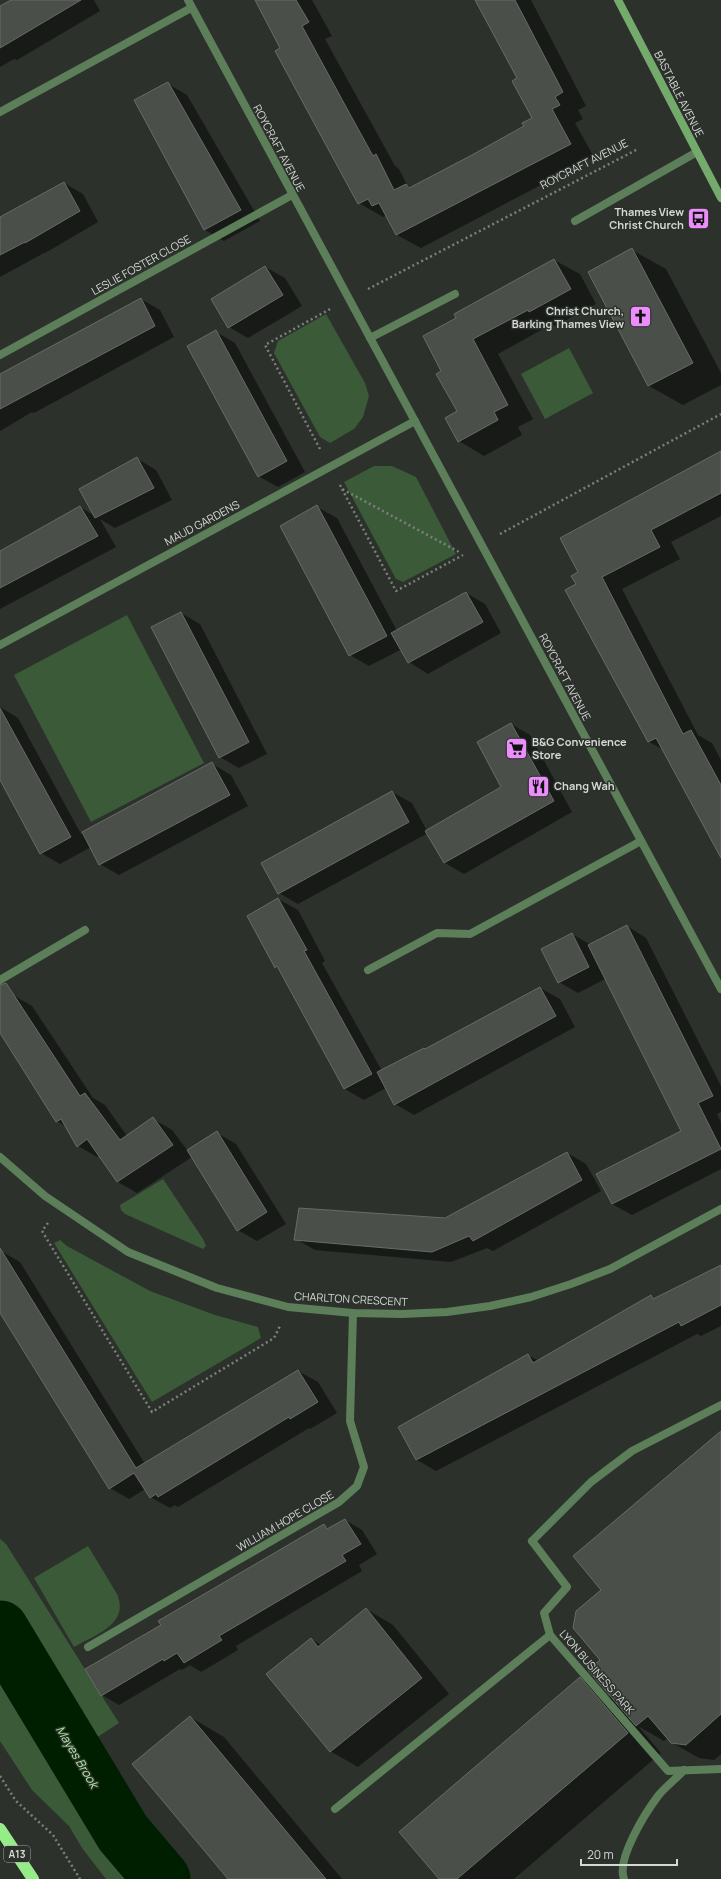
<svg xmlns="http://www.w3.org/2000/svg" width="721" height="1879" viewBox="0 0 721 1879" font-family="Manrope,sans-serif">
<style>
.green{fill:#3b5a37}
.shadow{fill:#0007}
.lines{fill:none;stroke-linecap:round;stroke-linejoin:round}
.river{stroke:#001e00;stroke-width:57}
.building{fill:#4a4f49;stroke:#676c66}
.path{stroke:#7d817d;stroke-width:2.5;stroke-dasharray:2 3;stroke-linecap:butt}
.lane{stroke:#5c7e58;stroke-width:8}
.street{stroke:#5c7e58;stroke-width:8}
.secondary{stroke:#74ab6c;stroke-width:8}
.highway{stroke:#95ec89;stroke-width:12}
.labels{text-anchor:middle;stroke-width:3;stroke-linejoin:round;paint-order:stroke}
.shield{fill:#2c312c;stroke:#a2a6a2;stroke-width:1}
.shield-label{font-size:10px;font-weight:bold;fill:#d5d8d5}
.street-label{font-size:11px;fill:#d5d8d5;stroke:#2c312c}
.poi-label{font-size:11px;font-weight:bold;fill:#d5d8d5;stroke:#2c312c;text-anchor:end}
.water-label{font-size:12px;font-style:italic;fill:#aaefa0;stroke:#2c312c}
</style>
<rect width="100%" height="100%" fill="#2c312c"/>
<!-- green -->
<g class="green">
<polygon points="326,314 365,383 369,396 363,417 354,429 330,443 320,437 274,353 278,341"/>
<polygon points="569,348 593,393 545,419 521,374"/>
<polygon points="374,466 392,466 416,477 456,554 403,582 396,579 344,482"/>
<polygon points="127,615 204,763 91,822 14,675"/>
<polygon points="163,1179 203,1239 206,1246 203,1249 125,1214 121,1210 120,1205"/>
<polygon points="60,1240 67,1246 150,1291 215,1315 258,1327 261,1338 152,1402 54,1243"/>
<polygon points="0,1539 6,1544 119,1723 96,1738 163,1845 191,1879 106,1879 82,1848 69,1826 32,1790 0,1741"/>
<path d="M88,1546l29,48c13,30 -22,41 -43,53l-40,-69z"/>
</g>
<!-- shadow -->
<g class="shadow">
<polygon points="13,0 94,0 100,11 17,60 14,59 0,67 0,7"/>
<polygon points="256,0 312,0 332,36 325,39 395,166 399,169 407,185 412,188 526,126 533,118 518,79 476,0 531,0 586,106 578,110 583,119 575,123 594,157 421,248 397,235 387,215 383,217 359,203"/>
<polygon points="168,84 187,95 260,221 224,241 205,230 135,100"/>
<polygon points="64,183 83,194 98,222 45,253 44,253 0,277 0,218"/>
<polygon points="632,250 666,269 721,373 721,385 683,405 649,386 589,272"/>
<polygon points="554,260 580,274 596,304 555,326 552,324 498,354 533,419 518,427 522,435 484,456 459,441 458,412 442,371 458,318"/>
<polygon points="265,267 285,278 302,306 248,338 229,327"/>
<polygon points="141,299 160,310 174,337 34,413 32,412 0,431 0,375"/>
<polygon points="216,332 235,343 305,472 278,487 258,476"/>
<polygon points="721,453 721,516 671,542 680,559 622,589 698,735 712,743 721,760 721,857 664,750 649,742 567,590 578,584 580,572"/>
<polygon points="136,458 156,470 172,500 115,528 100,519 116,547 0,609 0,552 80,507 95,516"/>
<polygon points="317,507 337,518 397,631 466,593 485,604 501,633 428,674 409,662 402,649 369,666 350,655"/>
<polygon points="181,613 200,624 267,754 239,768 220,757"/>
<polygon points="0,707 18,718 81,834 212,764 231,775 248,806 119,875 100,864 91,847 60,864 41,853 0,778"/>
<polygon points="511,724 530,735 572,812 464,874 445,863 428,833 298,904 279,893 392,792 412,803 427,831 503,787"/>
<polygon points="278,899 298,910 325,961 322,963 382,1071 426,1050 540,988 560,999 575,1027 414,1115 395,1104 386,1088 364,1100 345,1089 281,970 276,967"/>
<polygon points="627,926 646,938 721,1086 721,1112 717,1114 721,1122 721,1169 632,1215 612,1204 682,1132 605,979 578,993 559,982 572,934 591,945"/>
<polygon points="13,995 32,1006 93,1098 105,1105 127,1136 153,1119 172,1130 188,1151 217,1133 236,1144 286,1224 257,1241 238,1230 192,1157 137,1193 118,1182 99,1155 97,1157 78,1146 66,1127 57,1121 0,1031 0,1003"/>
<polygon points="567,1153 586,1164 601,1191 493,1251 487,1248 451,1262 315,1250 296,1239 446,1219"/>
<polygon points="1,1251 20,1262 145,1464 298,1371 318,1382 337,1413 310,1429 309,1428 178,1507 175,1505 170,1508 150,1497 145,1489 129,1499 110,1488 0,1311"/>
<polygon points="721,1271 721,1326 701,1336 697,1334 436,1471 417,1460 400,1428 528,1355 539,1361 651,1297 655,1299"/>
<polygon points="721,1445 721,1754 714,1760 699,1758 671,1742 668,1738 664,1741 638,1726 661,1753 514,1879 441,1879 580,1679 612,1698 602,1660 603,1590"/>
<polygon points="345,1520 362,1530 377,1554 359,1565 362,1571 236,1646 238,1650 201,1672 190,1665 182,1670 180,1669 119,1705 102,1695 162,1625 324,1526 330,1529"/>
<polygon points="366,1609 393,1625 449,1694 358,1767 330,1751 311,1639 321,1645"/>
<polygon points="190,1717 224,1737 342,1879 229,1879"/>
</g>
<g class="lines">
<!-- river -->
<polyline class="river" points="0,1629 123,1833 162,1879"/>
</g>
<!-- building -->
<g class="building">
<polygon points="11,0 81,0 0,48 0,6"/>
<polygon points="255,0 296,0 309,22 302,26 351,116 373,156 376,154 394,190 406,184 409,188 472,155 524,126 522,123 532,118 512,81 517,78 475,0 515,0 563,92 555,97 560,105 552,109 571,144 396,235 379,203 372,206 368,199 358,204 275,51 280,48"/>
<polygon points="168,82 241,210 204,230 134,100"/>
<polygon points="64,182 80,211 25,243 25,242 0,255 0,217"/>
<polygon points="632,248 693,363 648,386 588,272"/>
<polygon points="554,259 571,289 529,312 528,310 473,339 508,405 494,412 498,420 458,442 445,418 457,411 436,374 441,371 423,336 456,318 454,314"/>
<polygon points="265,266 283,295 228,328 211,299"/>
<polygon points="141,298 155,326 0,409 0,374"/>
<polygon points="216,330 287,461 258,477 187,346"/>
<polygon points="721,451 721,493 651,530 660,547 602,577 683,734 691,730 721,785 721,858 656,738 648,742 565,590 576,584 571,576 578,572 560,538"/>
<polygon points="137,457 154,488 95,518 79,489"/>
<polygon points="317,505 387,636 349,656 280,526"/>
<polygon points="80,506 98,536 0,588 0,551"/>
<polygon points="466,592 483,622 408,663 391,633"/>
<polygon points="181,612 249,742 219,758 151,627"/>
<polygon points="0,708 71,837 40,854 0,780"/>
<polygon points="511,723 554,801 444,863 425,831 501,787 477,742"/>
<polygon points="212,762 230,795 99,865 82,832"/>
<polygon points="392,791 409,822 278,894 261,863"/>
<polygon points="278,898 307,950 304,951 372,1074 344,1089 277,966 275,968 247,916"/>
<polygon points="627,925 713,1096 698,1103 721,1149 612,1204 596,1174 681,1131 588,945"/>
<polygon points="572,933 589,967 558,983 541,949"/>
<polygon points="6,983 80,1096 85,1093 120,1140 153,1117 173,1145 117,1182 87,1139 77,1147 61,1119 56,1122 0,1033 0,985"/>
<polygon points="540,987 556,1016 394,1105 377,1072 424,1048 425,1049"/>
<polygon points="217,1131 267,1212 237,1231 187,1150"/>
<polygon points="567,1152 582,1180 473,1241 469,1236 432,1252 294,1240 299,1208 445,1218"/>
<polygon points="0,1248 136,1468 298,1370 318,1402 290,1419 289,1417 158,1497 156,1494 150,1498 134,1473 109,1489 0,1313"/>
<polygon points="721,1265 721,1305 681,1326 679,1322 416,1460 398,1427 528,1354 533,1363 651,1295 653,1299"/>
<polygon points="721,1431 721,1714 686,1745 671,1743 648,1716 636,1726 588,1670 600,1660 573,1628 576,1611 601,1590 573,1556"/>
<polygon points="345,1519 361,1544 342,1555 346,1561 219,1636 222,1640 184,1663 177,1653 164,1661 163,1659 101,1696 85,1669 161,1625 158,1621 324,1524 327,1529"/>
<polygon points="366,1608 422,1678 330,1752 266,1674 311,1638 318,1647"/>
<polygon points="580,1677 628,1733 457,1879 439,1879 399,1832"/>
<polygon points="190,1716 326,1879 228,1879 132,1764"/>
</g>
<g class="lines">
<!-- path -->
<g class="path">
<polyline points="368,289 638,149"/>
<polyline points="320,449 265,345 332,308"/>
<polyline points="340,485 342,489 461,553"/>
<polyline points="342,489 396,591 463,555"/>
<polyline points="500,534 721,414"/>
<polyline points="48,1223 42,1231 152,1412 274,1338 280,1326"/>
<polyline points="0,1776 16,1801 53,1835 80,1879"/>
</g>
<!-- lane -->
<g class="lane">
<polyline points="575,221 697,152"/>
<polyline points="370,338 455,294"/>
<polyline points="0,980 85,930"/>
<polyline points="532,1541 591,1482 632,1451 721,1405"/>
<path d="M624,1879c-8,-20 22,-67 34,-83 7,-9 18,-17 26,-26"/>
</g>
<!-- street -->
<g class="street">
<polyline points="188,0 721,989"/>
<polyline points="0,112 191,8"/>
<polyline points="0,355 292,195"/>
<polyline points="0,645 415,421"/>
<polyline points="368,970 437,933 470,934 641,841"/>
<polyline points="0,1157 45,1196 128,1252 217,1288 288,1307 353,1313 402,1314 447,1312 490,1306 531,1297 571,1284 610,1269 721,1209"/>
<polyline points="532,1541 567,1587 544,1613 550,1635 668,1771 721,1769"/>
<polyline points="88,1647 339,1502 357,1486 364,1467 350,1421 353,1313"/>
<polyline points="335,1809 550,1635"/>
</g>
<!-- secondary -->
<polyline class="secondary" points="618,0 721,198"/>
<!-- highway -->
<polyline class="highway" points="0,1829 33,1879"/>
</g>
<!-- icons -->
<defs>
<symbol id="bus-square" viewBox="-11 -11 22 22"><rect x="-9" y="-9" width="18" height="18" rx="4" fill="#eb8dfb" stroke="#2c312c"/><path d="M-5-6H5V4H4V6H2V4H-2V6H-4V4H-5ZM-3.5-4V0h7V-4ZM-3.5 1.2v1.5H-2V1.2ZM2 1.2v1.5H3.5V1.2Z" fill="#111"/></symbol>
<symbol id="church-square" viewBox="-11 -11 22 22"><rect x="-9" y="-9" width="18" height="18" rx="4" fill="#eb8dfb" stroke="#2c312c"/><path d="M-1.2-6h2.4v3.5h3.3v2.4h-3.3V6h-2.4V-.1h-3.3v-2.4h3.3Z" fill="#111"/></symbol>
<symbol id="supermarket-square" viewBox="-11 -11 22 22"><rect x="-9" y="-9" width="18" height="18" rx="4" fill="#eb8dfb" stroke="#2c312c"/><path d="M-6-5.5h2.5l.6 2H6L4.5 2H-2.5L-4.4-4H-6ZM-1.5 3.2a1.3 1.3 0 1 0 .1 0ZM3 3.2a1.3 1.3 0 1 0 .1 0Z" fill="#111"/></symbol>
<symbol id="restaurant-square" viewBox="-11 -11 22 22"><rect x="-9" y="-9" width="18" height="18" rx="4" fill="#eb8dfb" stroke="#2c312c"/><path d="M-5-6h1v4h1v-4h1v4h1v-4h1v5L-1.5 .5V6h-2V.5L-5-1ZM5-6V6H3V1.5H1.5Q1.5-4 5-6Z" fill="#111"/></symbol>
</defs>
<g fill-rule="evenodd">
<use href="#bus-square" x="686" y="206" width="25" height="25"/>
<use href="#church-square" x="628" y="304" width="25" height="25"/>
<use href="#supermarket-square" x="504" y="736" width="25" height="25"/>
<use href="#restaurant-square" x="526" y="774" width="25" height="25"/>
</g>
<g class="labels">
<!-- shield labels -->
<rect class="shield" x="4" y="1846" width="26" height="16" rx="3"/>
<g class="shield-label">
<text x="17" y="1858">A13</text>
</g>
<!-- street labels -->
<g class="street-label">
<text transform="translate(679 94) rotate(63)" y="4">BASTABLE AVENUE</text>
<text transform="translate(279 148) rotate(62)" y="4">ROYCRAFT AVENUE</text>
<text transform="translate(584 164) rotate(-27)" y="4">ROYCRAFT AVENUE</text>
<text transform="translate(141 265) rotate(-29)" y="4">LESLIE FOSTER CLOSE</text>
<text transform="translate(202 523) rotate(-28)" y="4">MAUD GARDENS</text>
<text transform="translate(565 677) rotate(62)" y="4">ROYCRAFT AVENUE</text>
<text transform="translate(351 1299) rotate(3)" y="4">CHARLTON CRESCENT</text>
<text transform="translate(285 1521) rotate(-30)" y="4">WILLIAM HOPE CLOSE</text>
<text transform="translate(597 1672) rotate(49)" y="4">LYON BUSINESS PARK</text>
</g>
<!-- poi labels -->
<g class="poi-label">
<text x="684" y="216">Thames View<tspan x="684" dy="13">Christ Church</tspan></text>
<text x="624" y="315">Christ Church,<tspan x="624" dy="13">Barking Thames View</tspan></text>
<text x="532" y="746" text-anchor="start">B&amp;G Convenience<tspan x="532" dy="13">Store</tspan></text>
<text x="554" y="790" text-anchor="start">Chang Wah</text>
</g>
<!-- water labels -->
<g class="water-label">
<text transform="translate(77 1757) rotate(59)" y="4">Mayes Brook</text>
</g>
</g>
<!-- scale -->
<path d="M581 1859v6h96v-6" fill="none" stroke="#d5d8d5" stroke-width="2"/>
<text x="587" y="1859" font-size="12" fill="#d5d8d5" stroke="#2c312c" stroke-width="3" paint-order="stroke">20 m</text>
</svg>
